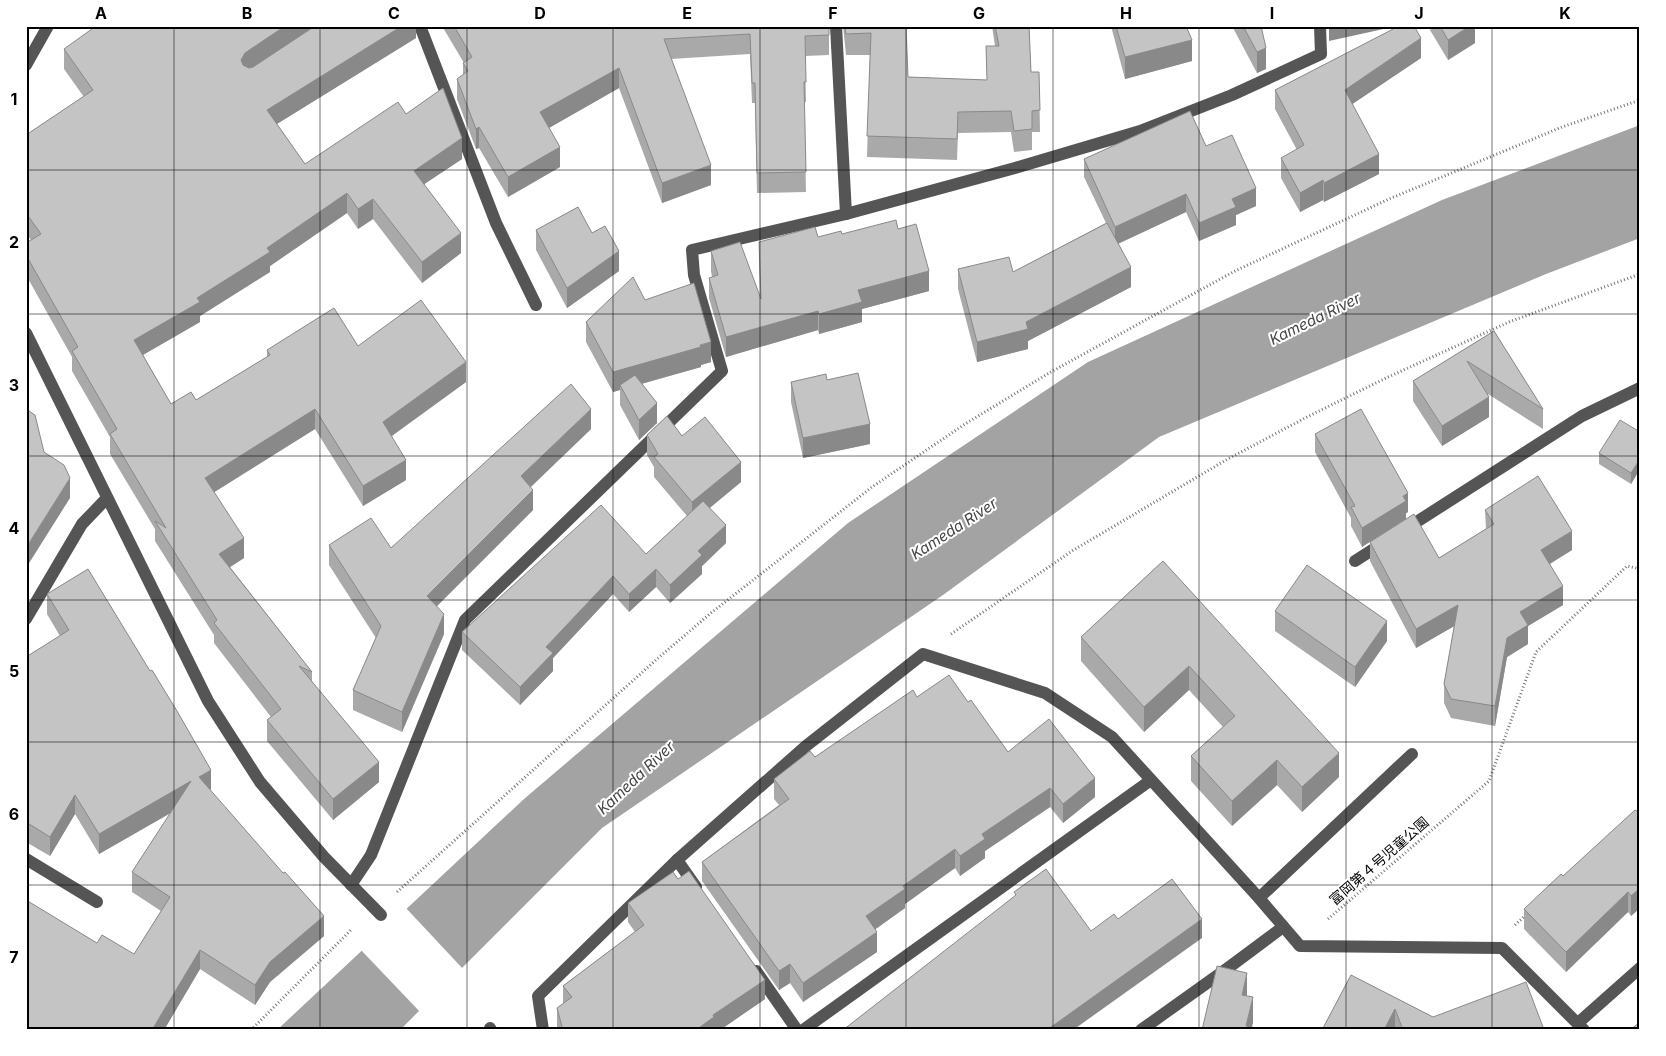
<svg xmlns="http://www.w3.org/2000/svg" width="1666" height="1056" viewBox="0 0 1666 1056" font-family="Inter,'Noto Sans JP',sans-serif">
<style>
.water{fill:#a3a3a3}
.pier{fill:#fff}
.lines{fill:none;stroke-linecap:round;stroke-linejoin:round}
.path{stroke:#777;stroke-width:3;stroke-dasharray:1 2.5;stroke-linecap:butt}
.minor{stroke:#555;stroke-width:12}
.wall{fill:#a9a9a9}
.shaded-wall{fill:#898989}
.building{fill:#c4c4c4;stroke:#898989}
.grid{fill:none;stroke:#000;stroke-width:1;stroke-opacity:0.55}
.labels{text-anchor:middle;stroke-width:4;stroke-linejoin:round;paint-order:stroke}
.street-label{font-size:14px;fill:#000;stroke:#fff}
.water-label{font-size:15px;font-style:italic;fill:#444;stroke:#fff}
.neatline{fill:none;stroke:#000;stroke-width:2}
.grid-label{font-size:16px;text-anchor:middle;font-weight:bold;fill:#000}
</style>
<rect width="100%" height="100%" fill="#fff"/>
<!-- water -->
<polygon class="water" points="1640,125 1640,238 1546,274 1159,437 943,595 602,828 400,1030 277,1030 524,799 848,523 1088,362 1442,200"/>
<!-- pier -->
<polygon class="pier" points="405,907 464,970 421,1013 360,949"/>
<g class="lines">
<!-- path -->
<g class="path">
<polyline points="951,634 1072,551 1226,460 1307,417 1386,378 1509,322 1640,274"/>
<polyline points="397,892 657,659 711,613 872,487 965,424 1049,373 1235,271 1389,199 1562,127 1640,100"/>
<polyline points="1328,919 1489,781 1536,652 1627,566 1640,569"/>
<polyline points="1515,925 1527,914"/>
<polyline points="251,1030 352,929"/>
</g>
<!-- minor -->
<g class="minor">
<polyline points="420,26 496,223 536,305"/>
<polyline points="836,26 846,214"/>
<polyline points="26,65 48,26"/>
<polyline points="26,333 208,701 260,782 324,857 381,915"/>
<polyline points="1404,530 1582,416 1640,388"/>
<polyline points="1355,561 1383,543"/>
<polyline points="26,619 82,524 107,498"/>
<polyline points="26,859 97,902"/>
<polyline points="677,860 696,887"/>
<polyline points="351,885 371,855 465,620 722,371 694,275 692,250 846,214 1015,168 1140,131 1232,95 1321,54 1320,26"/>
<polyline points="1259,898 1412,754"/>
<polyline points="756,971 797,1030"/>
<polyline points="1578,1023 1640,968"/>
<polyline points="490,1028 491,1030"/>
<polyline points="543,1030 538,996 677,860 806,746 923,654 1045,693 1112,737 1259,898 1300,946 1502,948 1584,1030"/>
<polyline points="803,1030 1151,780"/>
<polyline points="1141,1030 1228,968 1283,927"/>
</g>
</g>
<!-- wall -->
<g class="wall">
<polygon points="416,26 416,38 277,124 305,164 406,114 462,159 424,184 461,253 422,283 373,219 358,229 347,213 270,266 270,272 200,316 200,322 143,355 171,404 196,400 267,357 267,350 358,346 466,382 392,436 406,480 363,506 315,429 214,492 244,558 230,567 312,672 312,682 379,782 333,820 267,741 267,720 271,717 214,643 214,635 155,541 155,529 110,454 110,437 72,371 72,357 26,275 26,243 31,240 26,233 26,135 84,97 64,69 64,49"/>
<polygon points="442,26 829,26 829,55 805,56 806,102 804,102 806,192 757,193 755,103 752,103 750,54 671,59 711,185 662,203 619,88 549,128 560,167 508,197 479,148 476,149 457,99 457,79 463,75 463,63 464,63"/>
<polygon points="843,26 906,26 908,77 987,80 986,46 995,46 992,26 1029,26 1031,72 1039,72 1040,132 1032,132 1032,150 1014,152 1011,132 958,133 957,160 867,157 870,55 846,55"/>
<polygon points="1111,26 1186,26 1192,61 1125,79"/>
<polygon points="1232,26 1261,26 1266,69 1257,73"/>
<polygon points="1430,26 1475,26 1475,43 1448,60 1430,30"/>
<polygon points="1421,58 1352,104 1379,174 1324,202 1323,200 1300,212 1281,178 1281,158 1297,150 1275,109 1275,90"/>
<polygon points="1206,146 1256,206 1236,215 1236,225 1199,241 1186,212 1118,244 1131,287 1028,341 1028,349 977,362 958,289 958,269 1013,272 1106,223 1084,177 1084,159"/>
<polygon points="898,229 929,291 862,309 862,322 819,334 818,330 726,357 709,298 709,278 712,277 711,271 711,251 760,298 759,242 818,237"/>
<polygon points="536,230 592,233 619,271 567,308 536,250"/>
<polygon points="645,300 711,362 701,365 701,367 642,384 657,423 639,440 620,405 620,390 613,392 586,342 586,322"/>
<polygon points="1494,331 1543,409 1543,429 1488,394 1489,417 1442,446 1413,401 1413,381"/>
<polygon points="827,380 870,444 803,458 791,402 791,382"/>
<polygon points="591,429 531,487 533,510 437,606 444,634 402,732 353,710 353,690 376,638 329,565 329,545 391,548"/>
<polygon points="1640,432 1640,469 1631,484 1599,464 1599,453"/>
<polygon points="1315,434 1408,512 1362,547 1351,526 1351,518 1315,452"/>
<polygon points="647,435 682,436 741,482 710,508 726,543 702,566 702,574 670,603 656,587 629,612 613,594 553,658 553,671 520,705 462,650 462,632 646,554 687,516 654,477 654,467 647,455"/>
<polygon points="1485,510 1572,550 1550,564 1563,605 1528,626 1528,644 1507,657 1495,726 1451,718 1444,703 1444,684 1454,626 1416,648 1370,561 1370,542 1439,558 1486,529"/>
<polygon points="1163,561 1339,777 1302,812 1277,785 1232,826 1191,781 1191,756 1223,727 1189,690 1144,732 1081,661 1081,637"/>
<polygon points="47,594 211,789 210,790 324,936 270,982 255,1005 200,969 164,1030 97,943 134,954 161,911 132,892 132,872 171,813 99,854 75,814 50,856 26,842 26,657 60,636 47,614"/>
<polygon points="1275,611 1387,641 1355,687 1275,631"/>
<polygon points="917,697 968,702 1008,752 1095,797 1063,823 1050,807 985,851 985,858 960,876 955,868 905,904 905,908 875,929 877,952 803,1002 790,983 779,990 702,881 702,862 779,805 774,799 774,779 815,757"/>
<polygon points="1640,809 1640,908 1631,916 1628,912 1566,972 1524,929 1524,909 1563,876"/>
<polygon points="628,903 765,999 720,1030 557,1030 557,1008 563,1004 563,986 635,932 628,922"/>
<polygon points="1351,975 1433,1017 1543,1030 1322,1030"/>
<polygon points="1640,997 1640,1019 1638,1017 1638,999"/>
</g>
<!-- shaded-wall -->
<g class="shaded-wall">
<polygon points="285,26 316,26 245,73 241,60 245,53"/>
<polygon points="402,26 416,26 416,38 267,130 267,110"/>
<polygon points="1329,26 1397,26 1329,41"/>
<polygon points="1470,26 1475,26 1475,43 1448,60 1448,40"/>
<polygon points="1421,38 1421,58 1345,109 1345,90"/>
<polygon points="1192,40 1192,61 1125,79 1125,57"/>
<polygon points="1266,48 1266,69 1257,73 1257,52"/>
<polygon points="619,68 619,88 540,133 540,112"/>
<polygon points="479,127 479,148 476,149 476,129"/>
<polygon points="462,138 462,159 414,191 414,171"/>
<polygon points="560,147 560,167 508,197 508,177"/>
<polygon points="1379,154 1379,174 1324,202 1324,183"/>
<polygon points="711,165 711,185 662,203 662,183"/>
<polygon points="1323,180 1323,200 1300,212 1300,193"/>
<polygon points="1256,188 1256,206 1236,215 1236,225 1199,241 1199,223 1232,199"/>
<polygon points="347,193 347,213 270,266 270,272 200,316 200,322 134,360 134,340 197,298 267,248"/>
<polygon points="1186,194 1186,212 1115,245 1115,227"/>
<polygon points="373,199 373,219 358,229 358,209"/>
<polygon points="461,233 461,253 422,283 422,262"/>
<polygon points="619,251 619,271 567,308 567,288"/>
<polygon points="1131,267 1131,287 1028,341 1028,349 977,362 977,342 1026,322"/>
<polygon points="929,271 929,291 862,309 862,322 819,334 819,314 858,290"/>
<polygon points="818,311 818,330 726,357 726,337"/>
<polygon points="711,342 711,362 701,365 701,367 622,389 620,385 620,390 613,392 613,372"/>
<polygon points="466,362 466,382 383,442 383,422"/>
<polygon points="1489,397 1489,417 1442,446 1442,426"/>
<polygon points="657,403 657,423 639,440 639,420"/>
<polygon points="315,409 315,429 205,498 205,478"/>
<polygon points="591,409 591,429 521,496 521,476"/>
<polygon points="870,424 870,444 803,458 803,438"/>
<polygon points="1640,459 1640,469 1631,484 1631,473"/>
<polygon points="406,460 406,480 363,506 363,486"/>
<polygon points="741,462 741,482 692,522 692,502"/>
<polygon points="70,478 70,498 26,568 26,548"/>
<polygon points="533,490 533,510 427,616 427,596"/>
<polygon points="1408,493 1408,512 1406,513 1406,519 1362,547 1362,528 1403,496"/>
<polygon points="726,525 726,543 702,566 702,574 670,603 670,585 698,551"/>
<polygon points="1572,531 1572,550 1541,569 1541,550"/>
<polygon points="244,538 244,558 219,574 219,554"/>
<polygon points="656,569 656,587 629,612 629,594"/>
<polygon points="613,576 613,594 553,658 553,671 520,705 520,687 546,647"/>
<polygon points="1563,586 1563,605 1528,626 1528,644 1507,657 1495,726 1495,706 1507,638 1520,612"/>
<polygon points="1458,605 1458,624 1416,648 1416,629"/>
<polygon points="444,614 444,634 402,732 402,712"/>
<polygon points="1387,621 1387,641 1355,687 1355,667"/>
<polygon points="1189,666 1189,690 1144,732 1144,707"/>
<polygon points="1339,753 1339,777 1302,812 1302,787"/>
<polygon points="1277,760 1277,785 1232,826 1232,801"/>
<polygon points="379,762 379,782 333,820 333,799"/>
<polygon points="211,770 211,789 199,797 199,777"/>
<polygon points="1095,778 1095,797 1063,823 1063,804"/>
<polygon points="191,781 191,801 99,854 99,834"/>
<polygon points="1050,788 1050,807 985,851 985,858 960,876 960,856 982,834"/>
<polygon points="75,795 75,814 50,856 50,837"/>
<polygon points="955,849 955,868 905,904 905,908 866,936 866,916 903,886"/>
<polygon points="1640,888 1640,908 1631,916 1631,896"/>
<polygon points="1628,892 1628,912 1566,972 1566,952"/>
<polygon points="324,916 324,936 270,982 255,1005 255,985 270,962"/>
<polygon points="1202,919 1202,938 1073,1030 1046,1030"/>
<polygon points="877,932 877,952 803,1002 803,983"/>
<polygon points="200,950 200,969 164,1030 152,1030"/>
<polygon points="790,964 790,983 779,990 779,971"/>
<polygon points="1247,973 1247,999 1242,995"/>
<polygon points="765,980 765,999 720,1030 696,1030 713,1015"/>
<polygon points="1253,997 1253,1023 1251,1030 1246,1026"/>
<polygon points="1395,1009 1395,1030 1384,1030"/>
</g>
<!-- building -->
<g class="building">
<polygon points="96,26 285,26 245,53 241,60 243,65 249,68 253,67 315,26 402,26 267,110 305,164 398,102 406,114 443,88 462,138 414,171 461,233 422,262 373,199 358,209 347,193 267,248 270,252 197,298 200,302 134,340 171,404 191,392 196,400 270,355 267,350 334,308 358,346 421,300 466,362 383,422 406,460 363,486 315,409 205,478 244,538 219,554 312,672 299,666 379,762 333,799 267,720 281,709 214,623 217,620 155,521 166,528 110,434 117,429 72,351 78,347 26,255 26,243 41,234 26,213 26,135 93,90 64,49"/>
<polygon points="454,26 829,26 829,35 805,36 806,82 804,82 806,172 757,173 755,83 752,83 750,34 664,39 711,165 662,183 619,68 540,112 560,147 508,177 479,127 476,129 457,79 468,71 463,63 472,57"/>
<polygon points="845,26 906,26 908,77 987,80 986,46 999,46 995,26 1029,26 1031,72 1039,72 1040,110 1032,111 1032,129 1014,131 1011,111 958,112 957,139 867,136 871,33 846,34"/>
<polygon points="1116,26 1186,26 1192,40 1125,57"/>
<polygon points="1243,26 1261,26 1266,48 1257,52"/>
<polygon points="1399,26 1414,26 1421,38 1345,90 1379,154 1324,183 1323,180 1300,193 1281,158 1304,145 1275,90"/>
<polygon points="1440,26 1470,26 1448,40"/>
<polygon points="1190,111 1206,146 1232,135 1256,188 1232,199 1236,207 1199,223 1186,194 1115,227 1084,159"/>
<polygon points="578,207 592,233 605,226 619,251 567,288 536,230"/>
<polygon points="896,220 898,229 916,224 929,271 858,290 862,302 819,314 818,311 726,337 709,278 718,275 711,251 740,242 761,299 759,242 815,227 818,237 841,231 842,234"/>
<polygon points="1107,223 1131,267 1026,322 1028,329 977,342 958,269 1009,257 1013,272"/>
<polygon points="633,277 645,300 694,283 711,342 700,345 701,347 613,372 586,322"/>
<polygon points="1494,331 1543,409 1467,361 1489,397 1442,426 1413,381"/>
<polygon points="858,373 870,424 803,438 791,382 826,374 827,380"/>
<polygon points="635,375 657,403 639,420 620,385"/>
<polygon points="571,384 591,409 521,476 533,490 427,596 444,614 402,712 353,690 381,626 329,545 371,518 391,548"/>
<polygon points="26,409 35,415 44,452 64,465 70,478 26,548"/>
<polygon points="1361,409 1408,493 1403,496 1406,501 1362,528 1351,507 1355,506 1315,434"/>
<polygon points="667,416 682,436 705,417 741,462 692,502 654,457 658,454 647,435"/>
<polygon points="1620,420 1640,432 1640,459 1631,473 1599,453"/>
<polygon points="1538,476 1572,531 1541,550 1563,586 1520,612 1528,625 1507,638 1495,706 1451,699 1444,684 1458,605 1416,629 1370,542 1414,514 1439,558 1494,524 1485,510"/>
<polygon points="703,501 726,525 698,551 702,555 670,585 656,569 629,594 613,576 546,647 553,653 520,687 462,632 601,505 646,554"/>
<polygon points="1163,561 1339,753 1302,787 1277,760 1232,801 1191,756 1235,716 1189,666 1144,707 1081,637"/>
<polygon points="1307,565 1387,621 1355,667 1275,611"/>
<polygon points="88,569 150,671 152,670 177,711 211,770 199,777 283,873 285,872 324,916 270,962 255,985 200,950 152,1030 26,1030 26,900 97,943 102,935 134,954 170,897 132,872 191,781 99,834 75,795 50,837 26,822 26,657 69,630 47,594"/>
<polygon points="949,675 968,702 971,700 1008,752 1049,719 1095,778 1063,804 1050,788 982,834 985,839 960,856 955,849 903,886 905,889 866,916 877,932 803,983 790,964 779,971 702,862 789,799 774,779 810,751 815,757 913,690 917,697"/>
<polygon points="1640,809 1640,888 1631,896 1628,892 1566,952 1524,909 1561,874 1563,876 1635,810 1637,811"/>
<polygon points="1046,869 1091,931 1114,914 1118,919 1172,879 1202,919 1047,1030 843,1030 1016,895 1014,892"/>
<polygon points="689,871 765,980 713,1015 714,1017 696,1030 563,1030 557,1008 572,997 563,986 644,925 628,903 673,872 678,879"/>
<polygon points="1217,966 1247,973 1242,995 1253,997 1246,1026 1257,1028 1256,1030 1202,1030"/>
<polygon points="1351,975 1433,1017 1526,982 1543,1027 1536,1030 1403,1030 1395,1009 1384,1030 1322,1030"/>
<polygon points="1640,1022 1640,1030 1630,1030"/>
</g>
<!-- grid -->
<path class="grid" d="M174,26v1004M320,26v1004M467,26v1004M613,26v1004M760,26v1004M906,26v1004M1053,26v1004M1199,26v1004M1346,26v1004M1492,26v1004M26,170h1614M26,314h1614M26,456h1614M26,600h1614M26,742h1614M26,885h1614"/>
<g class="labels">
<!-- street labels -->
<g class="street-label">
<text transform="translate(1379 861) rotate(-41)" y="5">富岡第４号児童公園</text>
</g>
<!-- water labels -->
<g class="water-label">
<text transform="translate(1315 319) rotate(-26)" y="5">Kameda River</text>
<text transform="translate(954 529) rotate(-33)" y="5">Kameda River</text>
<text transform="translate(636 778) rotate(-43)" y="5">Kameda River</text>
</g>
</g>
<!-- border -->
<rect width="1666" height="1056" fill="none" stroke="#ffffff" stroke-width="55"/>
<rect x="28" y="28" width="1610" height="1000" class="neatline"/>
<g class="grid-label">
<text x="101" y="19">A</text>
<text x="247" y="19">B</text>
<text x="394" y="19">C</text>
<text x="540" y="19">D</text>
<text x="687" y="19">E</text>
<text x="833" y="19">F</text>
<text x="979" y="19">G</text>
<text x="1126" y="19">H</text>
<text x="1272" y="19">I</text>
<text x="1419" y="19">J</text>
<text x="1565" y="19">K</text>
<text x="14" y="105">1</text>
<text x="14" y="248">2</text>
<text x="14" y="391">3</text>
<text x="14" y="534">4</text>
<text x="14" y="677">5</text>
<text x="14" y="820">6</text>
<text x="14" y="963">7</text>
</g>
</svg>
